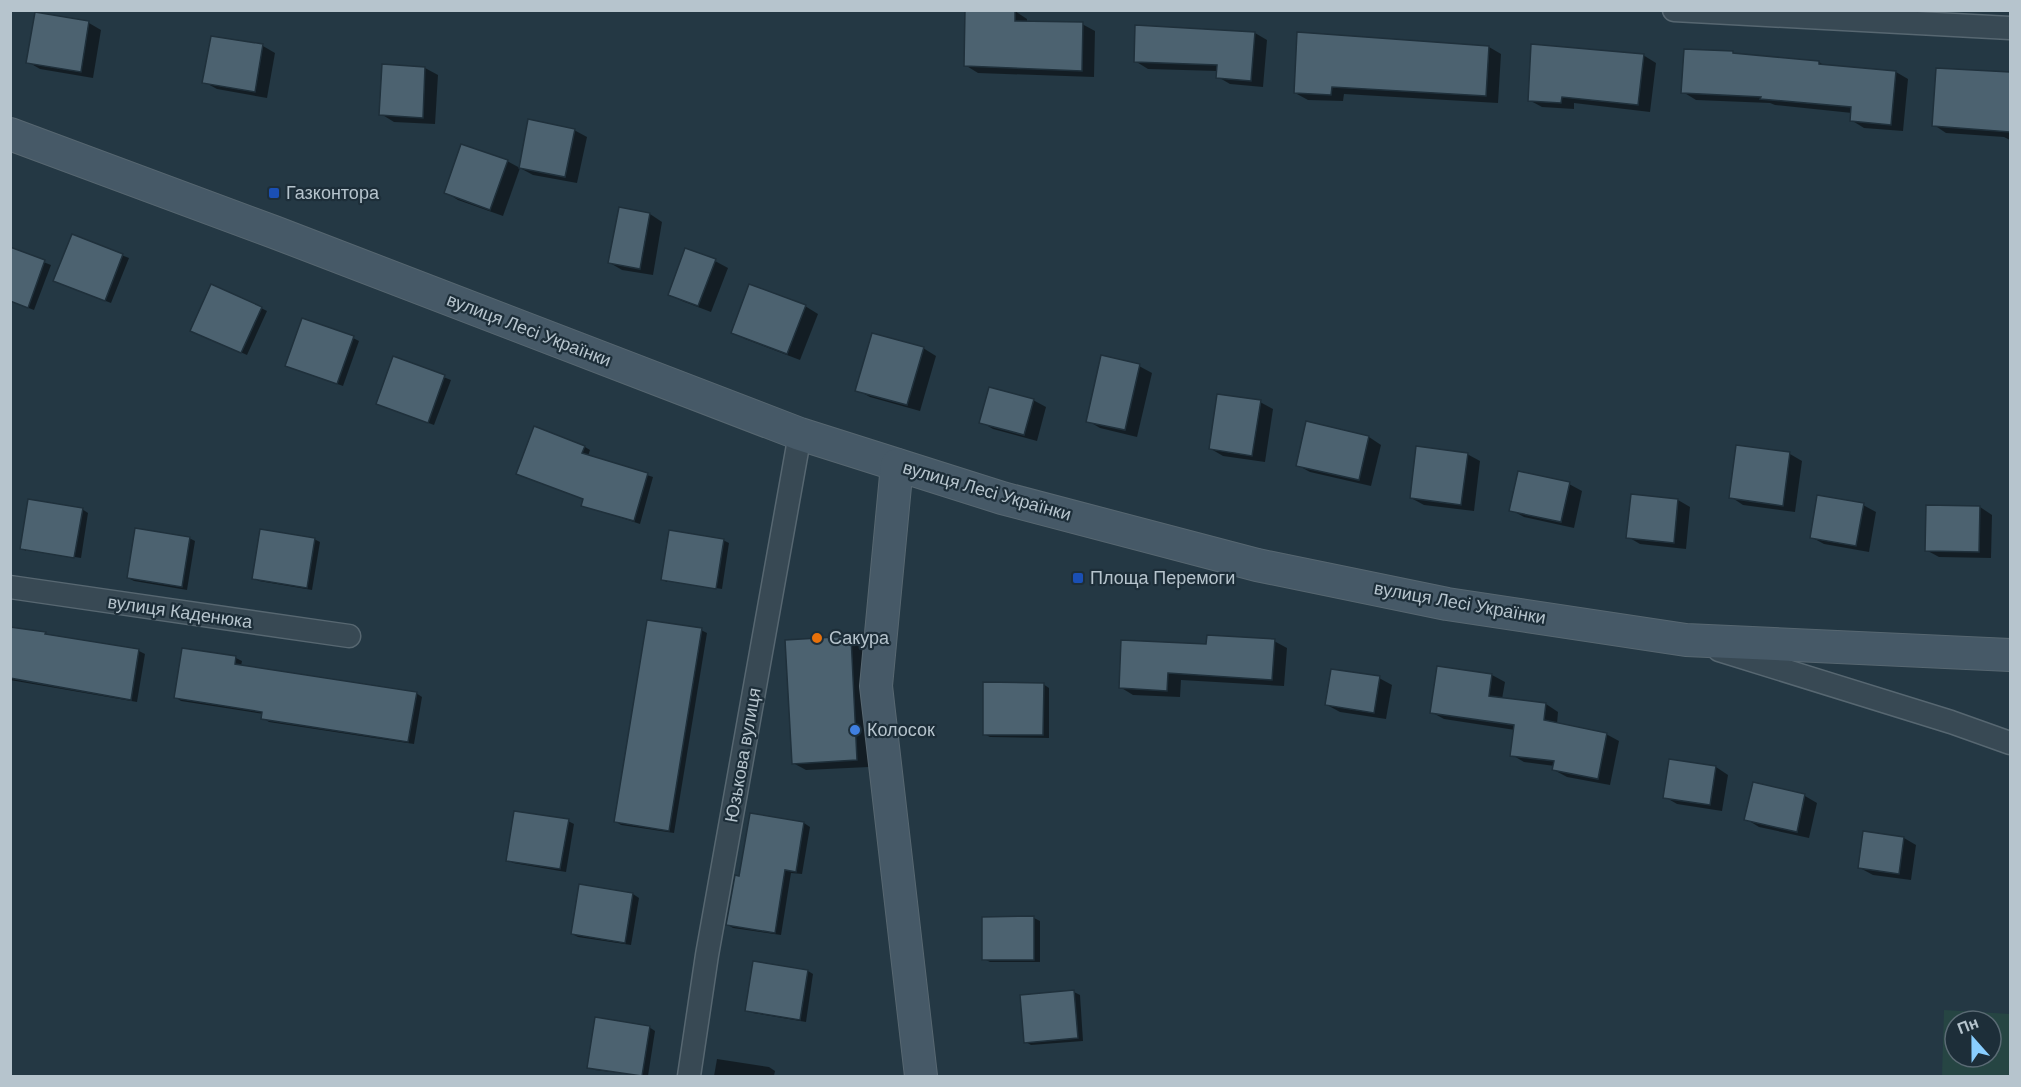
<svg xmlns="http://www.w3.org/2000/svg" width="2021" height="1087" viewBox="0 0 2021 1087" font-family="'DM Sans',sans-serif">
<style>
.green{fill:#264543;fill-rule:evenodd}
.shadow{fill:#0007}
.building{fill:#4c6270;stroke:#1f303b;stroke-width:1.5}
.lines{fill:none;stroke-linecap:round;stroke-linejoin:round}
.street-casing{stroke:#576771;stroke-width:25}
.secondary-casing{stroke:#576771;stroke-width:34}
.street{stroke:#384954;stroke-width:22}
.secondary{stroke:#465967;stroke-width:32}
.transit-dot{fill:#1a4fb4;stroke:#1d2e39;stroke-width:2}
.food-dot{fill:#e8710a;stroke:#1d2e39;stroke-width:2}
.shop-dot{fill:#3f7fe0;stroke:#1d2e39;stroke-width:2}
.labels{text-anchor:middle;stroke-width:4.5;stroke-linejoin:round;paint-order:stroke}
.poi-label{font-size:18px;fill:#b6c4cd;stroke:#1d2e39;text-anchor:start}
.street-label{font-size:18px;fill:#b6c4cd;stroke:#1d2e39}
</style>
<rect width="100%" height="100%" fill="#243844"/>
<!-- green -->
<path class="green" d="M1944,1010l66,4v62h-68zM1955,1021h36v36h-36z"/>
<!-- shadow -->
<g class="shadow">
<polygon points="1015,11 1027,19 1027,23 1082,24 1095,31 1094,77 978,73 965,65"/>
<polygon points="89,23 101,30 93,78 40,69 28,62"/>
<polygon points="1255,33 1267,40 1263,87 1230,84 1218,77 1218,71 1148,69 1135,61"/>
<polygon points="212,37 263,46 275,53 267,98 217,89 204,82"/>
<polygon points="1489,47 1501,54 1498,103 1344,94 1343,101 1308,100 1295,93"/>
<polygon points="1732,52 1737,55 1819,62 1825,66 1896,72 1908,79 1903,131 1864,128 1851,120 1852,113 1775,105 1770,103 1696,100 1683,92"/>
<polygon points="1643,55 1656,63 1650,112 1574,103 1574,109 1542,107 1529,100"/>
<polygon points="383,66 425,68 438,75 435,124 394,122 381,114"/>
<polygon points="1937,69 2010,73 2010,140 2004,137 1946,133 1934,125"/>
<polygon points="574,130 587,137 577,183 533,175 520,168"/>
<polygon points="507,161 520,168 503,216 458,200 445,192"/>
<polygon points="620,209 650,214 662,222 653,275 622,270 610,263"/>
<polygon points="73,236 129,258 111,303 61,284"/>
<polygon points="10,249 51,265 34,310 10,301"/>
<polygon points="715,261 728,268 711,312 682,301 669,294"/>
<polygon points="805,306 818,314 800,360 745,339 733,332"/>
<polygon points="261,308 267,311 247,355 198,333"/>
<polygon points="353,338 359,341 343,386 287,366"/>
<polygon points="923,348 936,356 920,411 870,397 857,390"/>
<polygon points="394,358 451,380 434,425 378,404"/>
<polygon points="1139,366 1152,373 1137,437 1100,428 1088,421"/>
<polygon points="1033,400 1046,407 1037,441 993,429 981,422"/>
<polygon points="1260,402 1273,409 1265,462 1223,456 1211,449"/>
<polygon points="534,428 585,447 590,450 588,456 653,477 640,524 583,505 584,499"/>
<polygon points="1369,437 1381,445 1371,486 1310,472 1297,465"/>
<polygon points="1467,454 1480,461 1474,511 1424,505 1411,498"/>
<polygon points="1790,454 1802,461 1795,512 1743,505 1731,497"/>
<polygon points="1569,484 1582,491 1574,528 1524,517 1511,510"/>
<polygon points="1678,500 1690,507 1686,549 1640,544 1628,537"/>
<polygon points="1863,505 1876,512 1869,552 1824,544 1811,537"/>
<polygon points="1980,507 1992,515 1991,558 1939,557 1926,550"/>
<polygon points="82,509 88,513 81,558 26,549 26,551 21,548"/>
<polygon points="189,538 195,541 187,590 134,581 128,578"/>
<polygon points="314,539 320,542 312,590 259,581 254,578"/>
<polygon points="723,540 729,543 722,589 667,580 667,582 663,580"/>
<polygon points="10,629 139,651 145,654 137,702 10,680"/>
<polygon points="701,630 707,633 674,833 621,825 615,821"/>
<polygon points="850,638 863,645 869,767 806,770 793,763"/>
<polygon points="1274,641 1287,648 1284,686 1181,680 1180,697 1133,695 1120,687 1207,646"/>
<polygon points="183,650 236,658 242,661 241,666 416,693 422,697 414,744 269,722 263,718 264,714 181,701 175,697"/>
<polygon points="1438,667 1492,675 1505,682 1502,699 1546,704 1558,712 1557,724 1606,734 1619,741 1610,785 1567,777 1554,770 1555,766 1524,762 1512,755 1515,730 1444,719 1431,712"/>
<polygon points="1379,678 1392,685 1386,719 1340,712 1327,705"/>
<polygon points="1043,684 1049,688 1049,738 990,737 984,734"/>
<polygon points="1716,767 1728,775 1722,811 1677,804 1665,797"/>
<polygon points="1805,796 1817,803 1809,838 1759,827 1746,819"/>
<polygon points="568,821 574,824 566,872 513,863 508,860"/>
<polygon points="804,823 810,827 802,874 791,873 781,935 733,928 728,925 741,878"/>
<polygon points="1904,838 1916,845 1911,880 1873,875 1860,868"/>
<polygon points="633,894 639,898 631,945 578,937 572,934"/>
<polygon points="1034,918 1040,921 1040,962 990,962 984,959"/>
<polygon points="808,971 813,974 806,1022 753,1013 747,1010"/>
<polygon points="1074,992 1080,995 1083,1041 1031,1045 1026,1042"/>
<polygon points="649,1027 655,1031 648,1076 595,1070 589,1067"/>
<polygon points="717,1059 769,1067 775,1071 774,1076 714,1076"/>
</g>
<!-- building -->
<g class="building">
<polygon points="965,10 1015,10 1015,21 1083,22 1082,71 964,66"/>
<polygon points="35,12 89,21 81,72 26,63"/>
<polygon points="1135,25 1255,32 1251,81 1216,78 1217,65 1134,62"/>
<polygon points="1297,32 1489,46 1486,96 1332,87 1331,95 1294,93"/>
<polygon points="211,36 263,44 255,92 202,83"/>
<polygon points="1531,44 1644,54 1638,105 1562,97 1561,103 1528,101"/>
<polygon points="1684,49 1733,51 1733,53 1819,61 1819,64 1896,71 1891,125 1850,121 1851,107 1760,99 1761,97 1681,93"/>
<polygon points="382,64 425,67 423,118 379,115"/>
<polygon points="1936,68 2010,72 2010,132 1932,126"/>
<polygon points="528,119 575,129 565,177 519,168"/>
<polygon points="461,144 508,160 490,210 444,193"/>
<polygon points="619,207 650,213 640,269 608,263"/>
<polygon points="72,234 123,254 105,301 53,281"/>
<polygon points="10,247 45,260 28,308 10,301"/>
<polygon points="685,248 716,259 698,306 668,295"/>
<polygon points="211,284 262,307 241,353 190,331"/>
<polygon points="749,284 806,305 787,354 731,333"/>
<polygon points="302,318 354,336 337,384 285,366"/>
<polygon points="872,333 924,347 907,405 855,391"/>
<polygon points="1101,355 1140,364 1125,430 1086,422"/>
<polygon points="393,356 445,375 428,423 376,404"/>
<polygon points="989,387 1034,399 1024,435 979,423"/>
<polygon points="1217,394 1261,400 1252,456 1209,449"/>
<polygon points="1306,421 1369,436 1359,480 1296,466"/>
<polygon points="534,426 585,446 582,453 648,473 634,521 581,506 583,499 516,474"/>
<polygon points="1736,445 1790,452 1783,506 1729,498"/>
<polygon points="1416,446 1468,453 1461,505 1410,498"/>
<polygon points="1518,471 1570,482 1561,522 1509,511"/>
<polygon points="1631,494 1678,499 1674,543 1626,538"/>
<polygon points="1817,495 1864,503 1856,546 1810,538"/>
<polygon points="28,499 83,508 74,558 20,549"/>
<polygon points="1926,505 1980,506 1979,552 1925,551"/>
<polygon points="135,528 190,537 182,587 127,578"/>
<polygon points="260,529 315,538 307,588 252,579"/>
<polygon points="669,530 724,539 716,589 661,580"/>
<polygon points="647,620 702,628 669,831 614,822"/>
<polygon points="10,627 46,632 45,634 139,649 131,700 10,678"/>
<polygon points="1207,635 1275,639 1272,680 1168,673 1167,691 1119,688 1121,640 1206,644"/>
<polygon points="851,636 857,760 792,764 785,640"/>
<polygon points="182,648 236,656 235,664 417,692 408,742 261,719 262,712 174,698"/>
<polygon points="1437,666 1492,674 1489,696 1546,703 1544,720 1607,733 1598,779 1552,770 1554,761 1510,756 1514,725 1430,713"/>
<polygon points="1331,669 1380,676 1374,713 1325,705"/>
<polygon points="983,682 1044,683 1043,735 983,735"/>
<polygon points="1669,759 1716,766 1710,805 1663,798"/>
<polygon points="1753,782 1805,794 1797,832 1744,820"/>
<polygon points="514,811 569,819 560,869 506,861"/>
<polygon points="750,813 804,822 796,872 785,870 775,933 726,925 735,875 739,876"/>
<polygon points="1863,831 1904,837 1899,874 1858,868"/>
<polygon points="579,884 633,893 625,943 571,934"/>
<polygon points="1034,916 1034,960 982,960 982,917"/>
<polygon points="753,961 808,970 800,1020 745,1011"/>
<polygon points="1074,990 1078,1038 1024,1043 1020,995"/>
<polygon points="595,1017 650,1026 642,1076 587,1068"/>
</g>
<g class="lines">
<defs>
<g id="street">
<polyline points="1674,10 2010,28"/>
<polyline points="10,587 349,636"/>
<polyline points="1719,650 1951,722 2010,743"/>
<polyline points="689,1076 707,955 800,434"/>
</g>
<g id="secondary">
<polyline points="10,134 274,232 800,434 1002,498 1257,565 1447,604 1686,640 2010,655"/>
<polyline points="897,465 876,686 921,1076"/>
</g>
</defs>
<!-- street casing -->
<use href="#street" class="street-casing"/>
<!-- secondary casing -->
<use href="#secondary" class="secondary-casing"/>
<!-- street -->
<use href="#street" class="street"/>
<!-- secondary -->
<use href="#secondary" class="secondary"/>
</g>
<!-- markers -->
<g class="transit-dot">
<rect x="268" y="187" width="12" height="12" rx="3"/>
<rect x="1072" y="572" width="12" height="12" rx="3"/>
</g>
<circle class="food-dot" cx="817" cy="638" r="6"/>
<circle class="shop-dot" cx="855" cy="730" r="6"/>
<g class="labels">
<!-- poi labels -->
<g class="poi-label">
<text x="286" y="199">Газконтора</text>
<text x="1090" y="584">Площа Перемоги</text>
<text x="829" y="644">Сакура</text>
<text x="867" y="736">Колосок</text>
</g>
<!-- street labels -->
<g class="street-label">
<text transform="translate(529 330) rotate(21)" y="6">вулиця Лесі Українки</text>
<text transform="translate(987 491) rotate(16)" y="6">вулиця Лесі Українки</text>
<text transform="translate(1460 603) rotate(10)" y="6">вулиця Лесі Українки</text>
<text transform="translate(180 612) rotate(8)" y="6">вулиця Каденюка</text>
<text transform="translate(743 755) rotate(-80)" y="6">Юзькова вулиця</text>
</g>
</g>
<!-- border -->
<rect width="2021" height="1087" fill="none" stroke="#b6c4cd" stroke-width="24"/>
<!-- north arrow -->
<g transform="translate(1973 1039) rotate(339)"><circle r="28" fill="#1d2e39" stroke="#5a6a74" stroke-width="1.5"/>
<path d="M0-4.5L10 22L0 15L-10 22Z" fill="#89ceff"/>
<text y="-9" font-size="16" font-weight="bold" text-anchor="middle" fill="#b6c4cd">Пн</text>
</g>
</svg>
